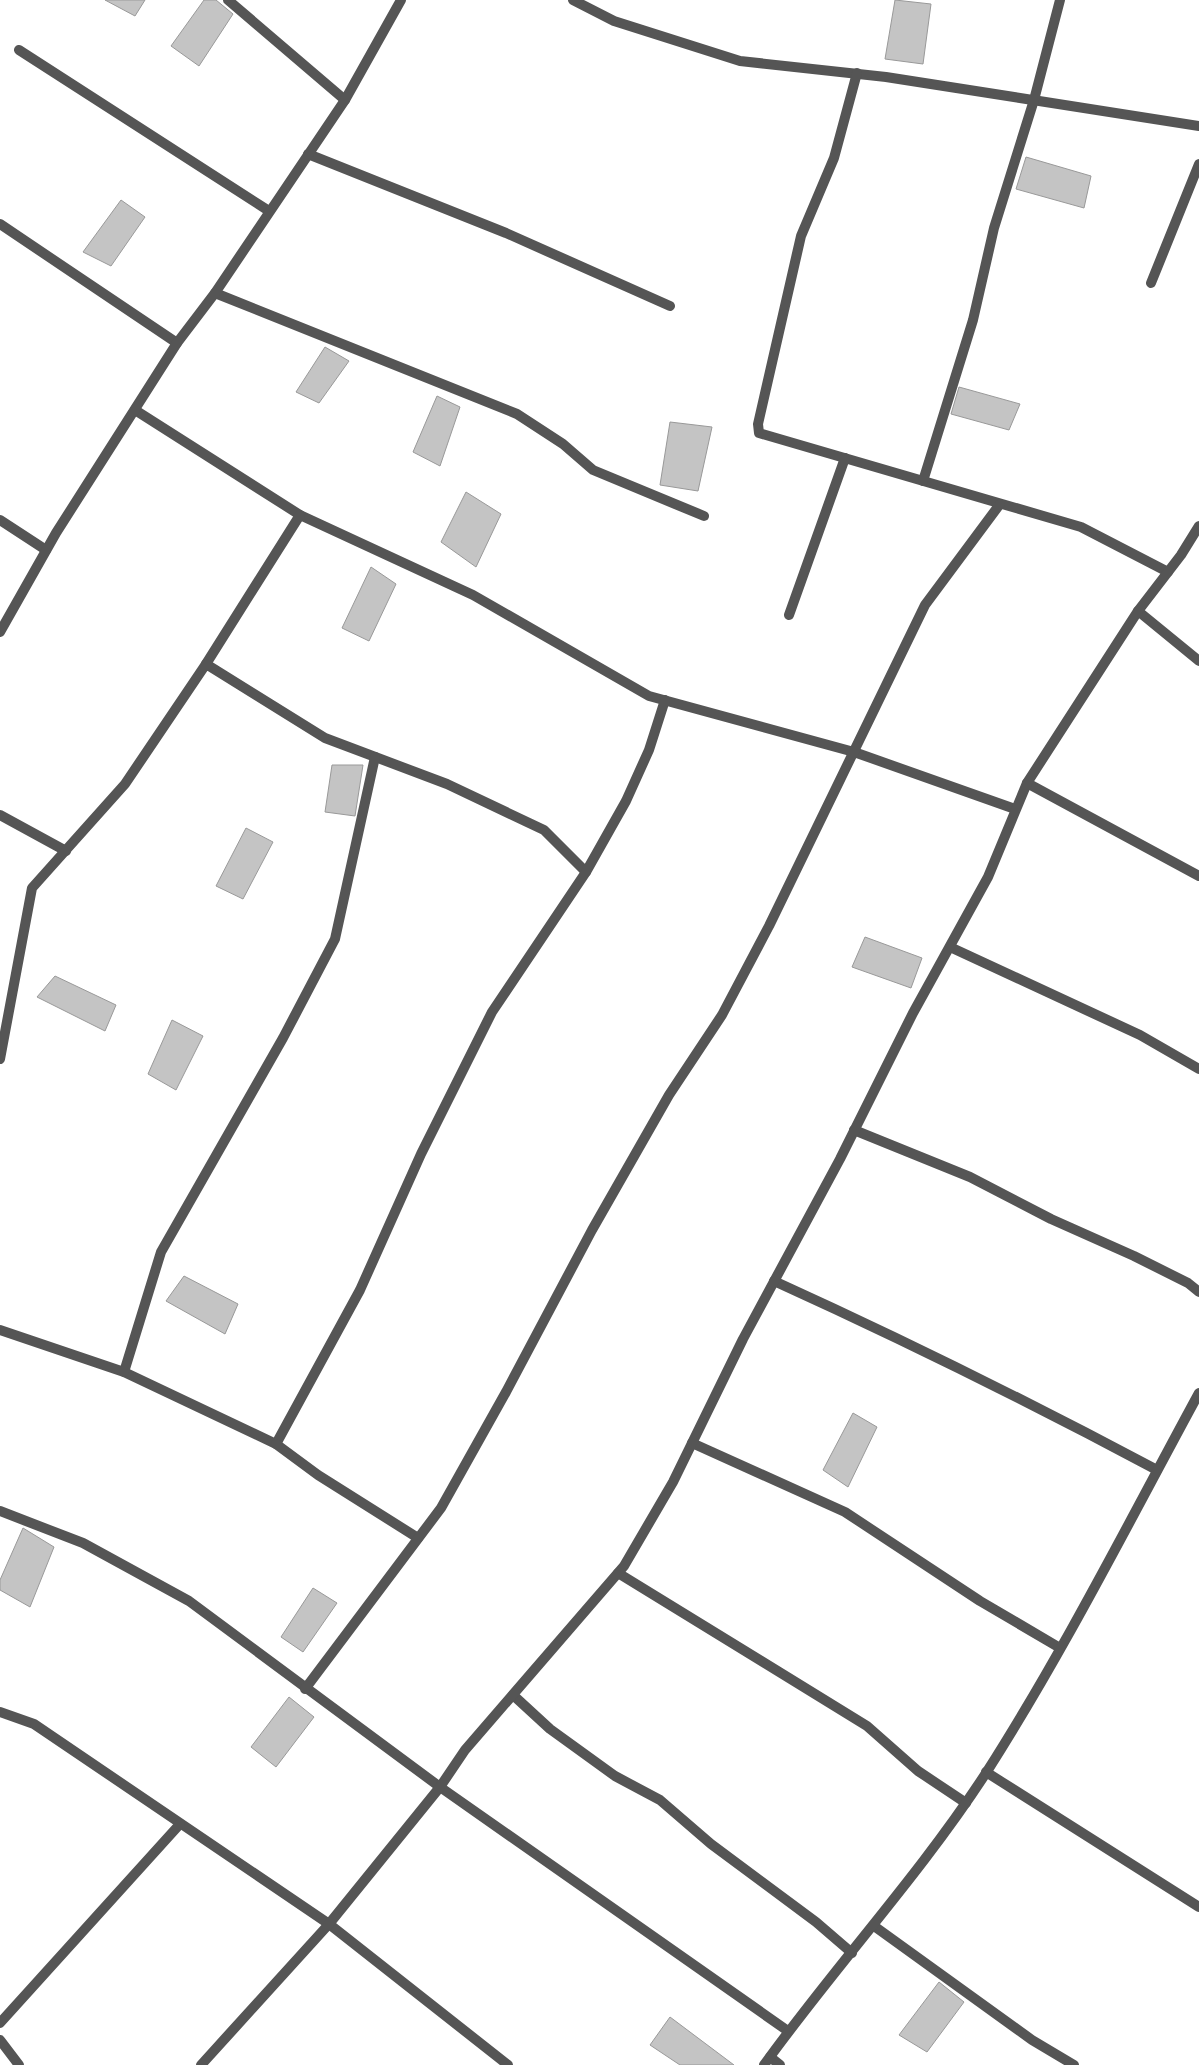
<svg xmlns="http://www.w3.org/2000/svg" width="1199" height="2065" viewBox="0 0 1199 2065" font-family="Barlow,sans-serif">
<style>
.building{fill:#c4c4c4;stroke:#999}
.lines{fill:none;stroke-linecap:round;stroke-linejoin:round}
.street{stroke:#555;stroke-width:10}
</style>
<rect width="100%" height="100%" fill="#fff"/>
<!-- building -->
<g class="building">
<polygon points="105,0 145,0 135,16"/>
<polygon points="204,0 216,0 233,14 199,66 171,46"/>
<polygon points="895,0 931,4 923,64 885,59"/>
<polygon points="1026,157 1091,176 1084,208 1016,189"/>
<polygon points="121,200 145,217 111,266 83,252"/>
<polygon points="325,347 349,361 319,403 296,392"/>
<polygon points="959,387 1020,404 1009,430 951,414"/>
<polygon points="437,396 460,407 440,466 413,452"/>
<polygon points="670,422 712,427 698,491 660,485"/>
<polygon points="466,492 501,514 476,567 441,542"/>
<polygon points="371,567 396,584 369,641 342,628"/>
<polygon points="332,765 363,765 355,816 325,812"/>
<polygon points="246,828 273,842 243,899 216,886"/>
<polygon points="865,937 922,958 911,988 852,967"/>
<polygon points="55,976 116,1005 105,1031 37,997"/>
<polygon points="172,1020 203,1036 176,1090 148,1074"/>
<polygon points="184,1276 238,1304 225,1334 166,1301"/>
<polygon points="853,1413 877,1427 848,1487 823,1470"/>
<polygon points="23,1528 54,1547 30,1607 0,1590 0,1580"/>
<polygon points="313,1588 337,1603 303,1652 281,1637"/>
<polygon points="289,1697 314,1717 276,1767 251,1747"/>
<polygon points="939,1982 964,2002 927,2052 899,2035"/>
<polygon points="670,2017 734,2065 680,2065 650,2045"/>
</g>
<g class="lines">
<!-- street -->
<g class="street">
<polyline points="228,0 345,100"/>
<polyline points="573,0 614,21 740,61 886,77 1199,126"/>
<polyline points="19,50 269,211"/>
<polyline points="857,73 834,158 801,236 758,424 759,433 1081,527 1168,572"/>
<polyline points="308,154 506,233 670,306"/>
<polyline points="0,224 177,343"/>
<polyline points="1151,283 1199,164"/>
<polyline points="215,293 517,414 563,444 593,470 704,516"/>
<polyline points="135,410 300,515 473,595 649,696 854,752 1015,809"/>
<polyline points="923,481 973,320 994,228 1034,100 1060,0"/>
<polyline points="0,520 46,550"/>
<polyline points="1138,611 1199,661"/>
<polyline points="789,615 845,458"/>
<polyline points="0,632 56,533 177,343 215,293 345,100 401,0"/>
<polyline points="206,664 300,515"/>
<polyline points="1027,783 1199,876"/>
<polyline points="0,815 66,851"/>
<polyline points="950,947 1140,1035 1199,1069"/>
<polyline points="0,1059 32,888 125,784 206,664 325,738 447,784 544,830 586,872"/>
<polyline points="854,1130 970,1177 1051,1219 1134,1256 1188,1283 1199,1292"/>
<path d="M774,1281c130,59 257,122 383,189"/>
<polyline points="0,1330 124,1372 276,1444 360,1290 421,1154 492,1012 586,872 626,801 649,750 665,700"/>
<polyline points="124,1372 161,1252 283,1038 335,939 375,757"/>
<polyline points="692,1443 845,1512 980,1601 1060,1648"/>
<polyline points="276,1444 318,1475 418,1538"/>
<polyline points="0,1511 83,1543 189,1601 440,1787 788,2031"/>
<polyline points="618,1573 867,1726 918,1771 966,1803"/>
<polyline points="305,1689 441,1508 506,1392 592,1230 669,1095 722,1015 769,926 925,605 1000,504"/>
<polyline points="513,1695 550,1729 615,1776 660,1800 711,1844 816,1922 852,1953"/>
<polyline points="0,1712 34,1724 329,1924 508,2065"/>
<polyline points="986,1772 1199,1907"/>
<polyline points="874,1926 1032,2040 1074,2065"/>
<polyline points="0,2023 180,1824"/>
<polyline points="0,2040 19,2065"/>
<polyline points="770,2057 780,2065"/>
<polyline points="201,2065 329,1924 440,1787 465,1750 624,1566 673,1482 743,1339 840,1159 913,1013 988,877 1027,783 1138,611 1181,555 1199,526"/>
<path d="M764,2065c72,-100 155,-189 222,-292 78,-122 144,-253 213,-380"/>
</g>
</g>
</svg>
